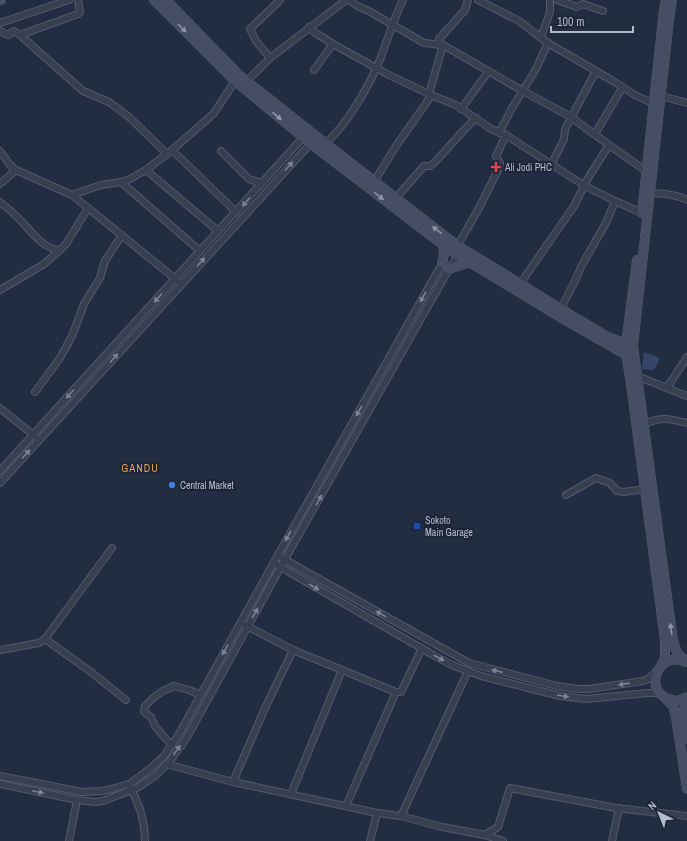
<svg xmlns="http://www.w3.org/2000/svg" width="687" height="841" viewBox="0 0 687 841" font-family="'Archivo Narrow',sans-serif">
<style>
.water{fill:#35466a}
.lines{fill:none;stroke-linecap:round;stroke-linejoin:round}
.minor-casing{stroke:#525a6c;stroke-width:8}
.secondary-casing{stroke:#525a6c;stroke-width:10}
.minor{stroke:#373f51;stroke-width:6}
.secondary{stroke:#454e65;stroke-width:9}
.oneway{fill:#8d95a8}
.oneway2{fill:#7c8395}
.health-dot{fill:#e0444e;stroke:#1c2437;stroke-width:1.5}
.shop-dot{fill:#3f7fe0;stroke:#1c2437;stroke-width:1.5}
.transit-dot{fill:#1a4fb4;stroke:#1c2437;stroke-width:1.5}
.labels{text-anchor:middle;stroke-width:4;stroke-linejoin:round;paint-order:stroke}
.poi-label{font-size:10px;fill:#b4bbcc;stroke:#1c2437;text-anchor:start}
.neighbourhood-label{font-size:11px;letter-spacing:1px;fill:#dfa15b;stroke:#1c2437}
</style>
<rect width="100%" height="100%" fill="#232d42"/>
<!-- water -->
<polygon class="water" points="644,352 660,358 654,370 642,369"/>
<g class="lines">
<defs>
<g id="minor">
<polyline points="349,0 357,6 369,11 424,43 443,45 523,91 571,117 609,145 588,178 574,206 520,284"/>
<polyline points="478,0 519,21 548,43 613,81 635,95 654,104"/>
<polyline points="557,0 577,7 583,4 603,11"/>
<polyline points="0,23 69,0"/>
<polyline points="309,27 314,32 333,44 387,74 431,95 456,105 491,129 506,135 585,186 615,201 642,213"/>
<polyline points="0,31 8,35 14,31 20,35 83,91 109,102 129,117 167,154"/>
<polyline points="20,35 78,14 80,12 78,0"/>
<polyline points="541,37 550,12 550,0"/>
<polyline points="438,45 439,39 465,10 468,0"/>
<polyline points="270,58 256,41 250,29 280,0"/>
<polyline points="314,70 333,44"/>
<polyline points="247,81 270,58 346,0"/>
<polyline points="429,94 443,45"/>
<polyline points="661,96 687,103"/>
<polyline points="461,109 488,72"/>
<polyline points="499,133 512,108 536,69 548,43"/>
<polyline points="595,134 622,88"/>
<path d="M325,144c22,-19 45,-59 56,-87 7,-19 13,-39 22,-57"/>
<polyline points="609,145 646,171"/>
<polyline points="172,150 236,212"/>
<polyline points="0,151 10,165 16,170 72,195 178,281"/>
<path d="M221,151l28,28c4,2 9,2 13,4"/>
<polyline points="551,165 564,139 565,129 596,71"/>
<polyline points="146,170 218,231"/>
<polyline points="121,182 200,251"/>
<polyline points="374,182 394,149 429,99 431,95"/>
<polyline points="0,184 16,170"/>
<path d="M651,193c13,0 24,1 36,7"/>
<polyline points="72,195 101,185 121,182 130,179 146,170 172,150 202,124 214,113 235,81"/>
<polyline points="396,198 424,166 430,166 436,161 464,130 476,118"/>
<path d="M0,202c7,6 15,12 21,19 11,11 22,28 39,29"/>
<polyline points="458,245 479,208 498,170 500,163 496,156 506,135"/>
<polyline points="0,290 44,264 60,250 66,244 88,208"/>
<polyline points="560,310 574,283 582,265 606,223 615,201"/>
<polyline points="637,376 687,396"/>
<polyline points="667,388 687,357"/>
<polyline points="35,392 60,358 72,336 84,304 100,278 105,261 122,235"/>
<polyline points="0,408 36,437"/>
<path d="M643,424c19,-7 25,-6 44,-1"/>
<polyline points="0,471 298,143 304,135"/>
<polyline points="0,483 312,142"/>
<polyline points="566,495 596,478 610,483 617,491 624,492 645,489"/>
<polyline points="282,558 469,663 557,686 578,689 589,689 643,681 648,679 658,670"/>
<polyline points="277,565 435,656 452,665 481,676 560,696 586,699 648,693 654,693 662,695"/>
<polyline points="245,625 293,650 396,692 401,692 422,648"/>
<polyline points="45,639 91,672 126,700"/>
<polyline points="0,650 39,643 45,639 112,548"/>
<polyline points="171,745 155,726 151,717 144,712 145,706 153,698 163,691 174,686 189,690 200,695"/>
<polyline points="166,764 233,782 377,813 401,816 442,827 485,835 498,827 510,788 616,808 687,816"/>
<polyline points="0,776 82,792 102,791 112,789 131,783 151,768 164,756 179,734 278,555 444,260"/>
<polyline points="233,782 265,708 293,650"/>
<polyline points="0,784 77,800 95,802 103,801 139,787 156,775 170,761 186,739 285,559 449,269 460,253"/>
<path d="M130,787c9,16 15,35 15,54"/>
<polyline points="291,794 342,670"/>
<polyline points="346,806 396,692"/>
<polyline points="401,816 468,671"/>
<polyline points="485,835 503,841"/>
<polyline points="69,841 77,800"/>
<polyline points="370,841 377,813"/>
<polyline points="612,841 619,808"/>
</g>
<g id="secondary">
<polyline points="0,0 1,0"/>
<polyline points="154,0 235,81 310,143 451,251 565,320 621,352 630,354"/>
<polyline points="166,0 239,75 317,137 455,244 574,317 608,337 631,346"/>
<polyline points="672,0 669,20 633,346 673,641 677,653 687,662"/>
<polyline points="642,213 664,9 666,0"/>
<polyline points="637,260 626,344 626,353 631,384 665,640 665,658 661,666"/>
<polyline points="442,263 444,255 443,244"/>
<polyline points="449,269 470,262"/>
<path d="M686,662c-27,-13 -44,28 -17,37 6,3 12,2 18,-2"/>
<polyline points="665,698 673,706 676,717 687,789"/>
<path d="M687,700c-6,12 -2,26 0,39"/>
</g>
</defs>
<!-- minor casing -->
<use href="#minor" class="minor-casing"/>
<!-- secondary casing -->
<use href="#secondary" class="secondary-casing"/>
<!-- minor -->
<use href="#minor" class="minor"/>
<!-- secondary -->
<use href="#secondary" class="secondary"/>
</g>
<!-- one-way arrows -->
<defs><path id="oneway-solid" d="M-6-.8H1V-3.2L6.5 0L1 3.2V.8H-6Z"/></defs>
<g class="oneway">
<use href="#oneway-solid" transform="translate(182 28) rotate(45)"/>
<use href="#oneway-solid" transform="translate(277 116) rotate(40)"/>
<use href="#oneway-solid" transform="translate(379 196) rotate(37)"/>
<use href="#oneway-solid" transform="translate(437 230) rotate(-142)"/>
<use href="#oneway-solid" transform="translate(671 629) rotate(-98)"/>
</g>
<g class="oneway2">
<use href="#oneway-solid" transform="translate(289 166) rotate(-48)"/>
<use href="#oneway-solid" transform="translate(246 202) rotate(132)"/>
<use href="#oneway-solid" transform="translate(201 262) rotate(-48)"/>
<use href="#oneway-solid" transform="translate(423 297) rotate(119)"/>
<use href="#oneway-solid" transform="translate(158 298) rotate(132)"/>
<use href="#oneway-solid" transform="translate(114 358) rotate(-48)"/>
<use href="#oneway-solid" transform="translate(70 394) rotate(132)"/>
<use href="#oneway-solid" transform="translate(359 411) rotate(119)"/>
<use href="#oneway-solid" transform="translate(26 454) rotate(-48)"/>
<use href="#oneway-solid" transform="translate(319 500) rotate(-60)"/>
<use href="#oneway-solid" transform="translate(288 536) rotate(119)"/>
<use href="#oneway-solid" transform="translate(314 587) rotate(30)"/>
<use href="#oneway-solid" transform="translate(255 613) rotate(-61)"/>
<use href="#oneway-solid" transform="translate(381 614) rotate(-151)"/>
<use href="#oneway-solid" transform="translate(225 650) rotate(119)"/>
<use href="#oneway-solid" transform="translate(439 658) rotate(28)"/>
<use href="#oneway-solid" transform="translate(497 671) rotate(-166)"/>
<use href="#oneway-solid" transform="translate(624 684) rotate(172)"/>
<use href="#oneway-solid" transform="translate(563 696) rotate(10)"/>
<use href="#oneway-solid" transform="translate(177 750) rotate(-54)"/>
<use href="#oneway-solid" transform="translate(38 792) rotate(12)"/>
</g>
<!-- markers -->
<path class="health-dot" d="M494 161h4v4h4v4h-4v4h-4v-4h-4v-4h4z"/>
<circle class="shop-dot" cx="172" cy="485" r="4"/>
<rect class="transit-dot" x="413" y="522" width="8" height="8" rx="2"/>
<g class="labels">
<!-- poi labels -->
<g class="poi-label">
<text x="505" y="171">Ali Jodi PHC</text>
<text x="180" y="489">Central Market</text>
<text x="425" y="524">Sokoto<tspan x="425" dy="12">Main Garage</tspan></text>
</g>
<!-- neighbourhood labels -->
<g class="neighbourhood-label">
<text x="140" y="472">GANDU</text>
</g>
</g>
<!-- north arrow -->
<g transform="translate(659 813) rotate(317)" stroke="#1c2437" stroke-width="3" paint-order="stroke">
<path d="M0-3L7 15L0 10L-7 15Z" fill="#b4bbcc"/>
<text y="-6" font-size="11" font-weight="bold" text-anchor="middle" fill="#b4bbcc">N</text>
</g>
<!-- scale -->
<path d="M551 26v6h82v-6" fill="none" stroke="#b4bbcc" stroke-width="2"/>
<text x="557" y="26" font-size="12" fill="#b4bbcc" stroke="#1c2437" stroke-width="3" paint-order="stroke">100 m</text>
</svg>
